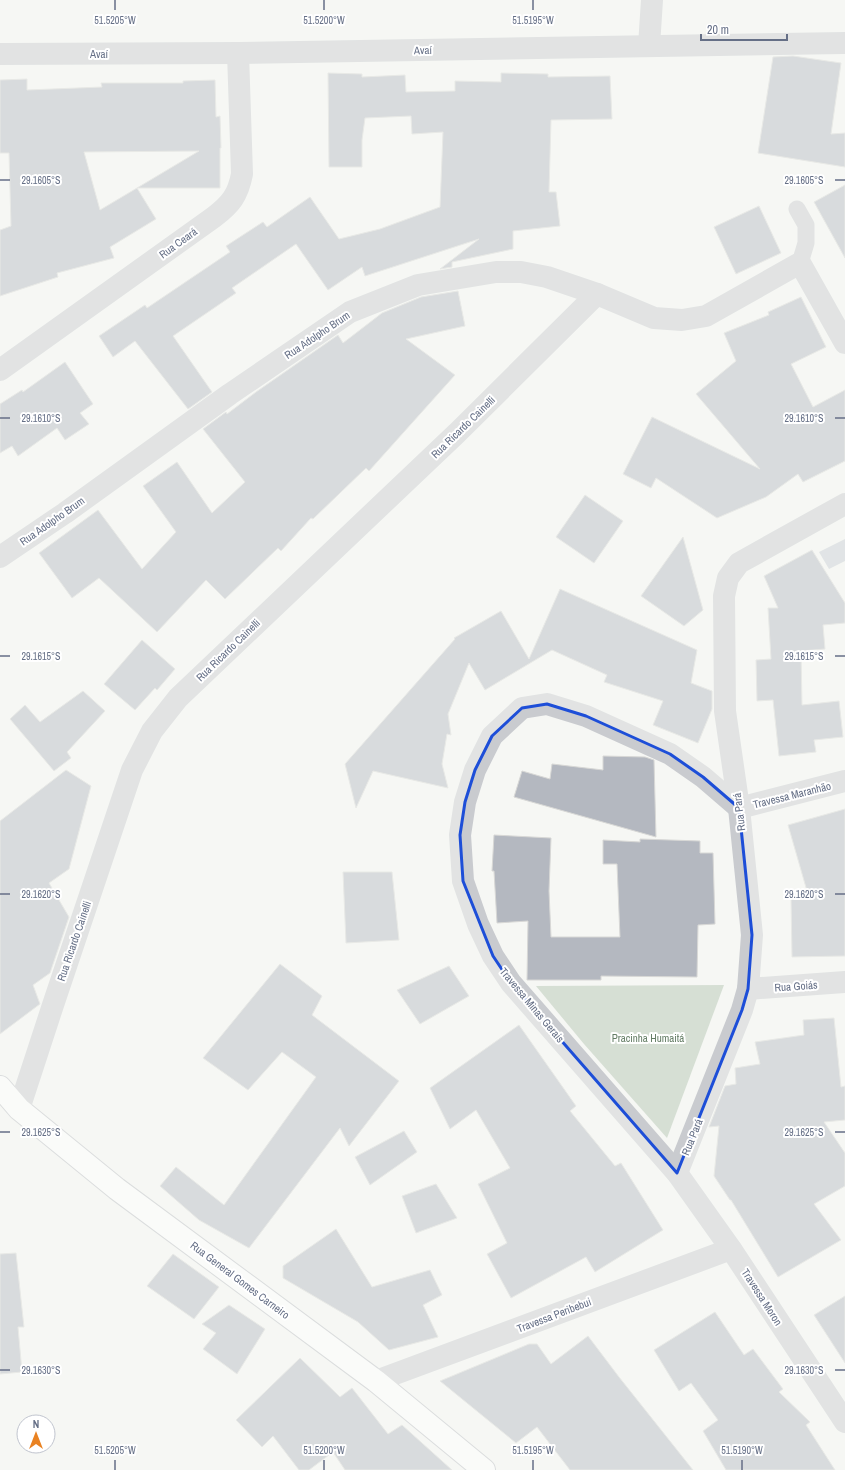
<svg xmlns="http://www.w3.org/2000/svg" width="845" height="1470" viewBox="0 0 845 1470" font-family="'Archivo Narrow',sans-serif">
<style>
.green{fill:#d6dfd4}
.water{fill:#c7cdd4}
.building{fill:#b4b8c0;stroke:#d8d8d6;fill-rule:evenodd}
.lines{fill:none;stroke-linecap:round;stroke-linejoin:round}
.secondary-casing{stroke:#bbbdc3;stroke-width:24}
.service{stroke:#c9cbcf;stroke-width:17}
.minor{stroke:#c9cbcf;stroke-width:22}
.tertiary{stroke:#c9cbcf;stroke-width:22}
.secondary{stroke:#fff;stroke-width:22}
.marked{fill:none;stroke:#1d4ed8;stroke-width:3;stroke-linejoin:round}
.ticks{fill:none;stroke:#656f86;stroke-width:1.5}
.labels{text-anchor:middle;stroke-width:4;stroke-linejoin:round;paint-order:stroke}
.street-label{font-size:11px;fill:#656f86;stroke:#fff}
.park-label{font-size:11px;fill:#647d65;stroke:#fff}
.ticks-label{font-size:10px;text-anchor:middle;fill:#656f86;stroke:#fff;stroke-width:4;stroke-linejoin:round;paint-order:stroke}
</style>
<rect width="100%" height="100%" fill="#f6f7f4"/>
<!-- green -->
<polygon class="green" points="724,985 667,1138 584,1044 536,986"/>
<!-- water -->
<polygon class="water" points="845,539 845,561 829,569 819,552"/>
<!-- building -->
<g class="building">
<polygon points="793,56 841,63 831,134 845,133 845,167 758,153 773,57"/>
<polygon points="328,73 362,74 362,77 405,75 406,92 455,91 455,81 501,82 501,73 548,74 548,77 610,76 612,119 551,120 549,192 556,192 560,226 513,231 513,249 452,262 452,267 440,269 479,239 365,276 362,267 328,290 296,244 232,288 236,293 173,336 212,392 188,409 135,341 113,357 99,336 145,305 147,308 230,252 226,246 263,222 267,227 310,197 339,239 380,229 440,207 443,132 412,134 411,116 365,118 362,140 362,167 329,167"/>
<path d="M27,79v11l75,-3 -1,-4h82v-2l32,-1 1,37 4,-1 1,32h-1v40h-83l19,31 -46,28 4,11 -57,15 1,4 -58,19v-66l11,-4 -2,-73h-9v-73zM199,151l-62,37 -37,22 -16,-58z"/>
<polygon points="845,185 845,258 814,202"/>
<polygon points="759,206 781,253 736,274 714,227"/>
<polygon points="458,291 465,326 406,339 455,375 369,471 366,468 313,519 311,518 281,551 278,548 225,599 206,580 157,632 99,578 72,598 39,553 98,510 142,569 176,532 143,486 177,462 212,513 245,482 203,429 226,412 227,414 256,392 338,335 343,343 382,313 421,297"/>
<polygon points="801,297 826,347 791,364 813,407 845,390 845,461 803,482 798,474 766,497 717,518 656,478 651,488 623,474 652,417 760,469 696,394 736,361 724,333 769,315 768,312"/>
<polygon points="65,362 93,404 80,413 89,424 65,440 57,428 18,456 12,446 0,453 0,404 22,390 23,392"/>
<polygon points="585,495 623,521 594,563 556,537"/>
<polygon points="683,537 703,610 684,626 641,596"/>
<polygon points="812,550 845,603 845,623 823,625 825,649 801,651 802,705 839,701 843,737 814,740 816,752 779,756 773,700 757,701 756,660 771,659 768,608 778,608 764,576"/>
<polygon points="560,589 697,650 691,683 712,691 712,709 698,743 653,725 663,701 604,682 607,675 552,650 485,690 469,663 448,714 451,735 447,734 442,764 448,788 373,771 356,808 345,764 455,639 454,638 501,611 529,659"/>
<polygon points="142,640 175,669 157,690 155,688 135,710 104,684"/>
<polygon points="83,691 105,711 67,752 71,758 54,771 10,719 25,705 40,722"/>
<polygon points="603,756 645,757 654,760 656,837 514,797 522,771 550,779 552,764 603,770"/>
<polygon points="66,770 91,786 69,869 49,883 69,917 50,973 33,985 40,1004 0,1034 0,821"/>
<polygon points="845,809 845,956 792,957 791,899 809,898 788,825"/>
<polygon points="494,835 551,838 549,891 551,937 620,937 617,864 603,864 603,840 640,842 640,839 700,841 700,853 713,853 715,924 698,925 697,977 601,976 601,980 527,980 528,921 497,923 494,871 492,871"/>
<polygon points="343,872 392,872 399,940 346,943"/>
<polygon points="280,964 322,996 312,1015 399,1081 349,1146 340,1128 249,1248 199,1220 160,1186 176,1167 224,1205 316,1077 282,1052 248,1090 203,1058"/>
<polygon points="449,966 469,996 420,1024 397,990"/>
<polygon points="834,1018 841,1087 845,1086 845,1120 824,1122 845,1153 845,1186 814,1204 841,1240 778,1277 731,1200 730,1200 714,1176 719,1126 709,1127 725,1086 736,1084 735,1068 760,1064 755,1042 804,1035 803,1020"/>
<polygon points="519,1025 576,1106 570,1111 615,1166 621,1163 663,1230 595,1272 586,1257 511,1298 487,1254 507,1243 478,1184 510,1168 476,1110 450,1129 430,1088"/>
<polygon points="404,1131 417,1152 370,1185 355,1157"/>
<polygon points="436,1184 457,1218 416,1233 402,1196"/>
<polygon points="336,1229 372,1287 430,1270 442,1295 423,1305 438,1337 389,1350 358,1322 283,1278 283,1266"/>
<polygon points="16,1253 24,1327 18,1327 22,1372 0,1374 0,1254"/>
<polygon points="173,1254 219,1287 194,1319 147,1286"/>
<polygon points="845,1296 845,1363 814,1315"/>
<polygon points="229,1305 265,1329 237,1374 203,1349 216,1333 202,1324"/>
<polygon points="715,1312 744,1355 753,1349 783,1389 779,1392 810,1422 806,1425 835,1470 726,1470 703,1431 718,1420 691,1383 679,1391 654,1350"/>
<polygon points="588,1336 619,1377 693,1470 570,1470 537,1427 516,1443 440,1381 529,1344 537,1344 551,1364"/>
<polygon points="300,1358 340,1397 352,1388 388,1434 402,1425 452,1470 345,1470 333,1452 309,1470 299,1470 273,1436 262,1447 236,1420"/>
</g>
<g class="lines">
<defs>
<polyline id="secondary" points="0,1087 19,1109 117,1189 376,1381 484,1470"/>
</defs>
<!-- secondary casing -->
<use href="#secondary" class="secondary-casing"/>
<!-- service -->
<polyline class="service" points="797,209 806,225 806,243 800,263"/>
<!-- minor -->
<g class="minor">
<polyline points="649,46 652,0"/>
<path d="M0,370l214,-153c17,-13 24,-22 28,-43l-4,-121"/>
<polyline points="0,557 65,513 230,394 350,312 418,285 496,272 521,272 547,277 597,294 654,318 682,320 706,316 800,263 845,343"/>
<polyline points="739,808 703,777 670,754 586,716 547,704 522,708 492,736 475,770 465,802 460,835 463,881 478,924 493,956 511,983 677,1173 731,1249 845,1422"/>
<polyline points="739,808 845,781"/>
<polyline points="748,989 845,982"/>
<polyline points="19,1109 53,1005 132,770 152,731 178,698 457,433 597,294"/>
<polyline points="677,1173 742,1010 748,989 752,935 739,808 725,711 724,596 728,578 739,563 845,504"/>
<polyline points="376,1381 731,1249"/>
</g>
<!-- tertiary -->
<polyline class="tertiary" points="0,54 238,53 845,43"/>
<!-- secondary -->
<use href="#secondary" class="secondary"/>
</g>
<!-- marked area -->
<path d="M0 0H845V1470H0ZM547,704l39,12 84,38 33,23 36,31 13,127 -4,54 -6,21 -65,163 -166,-190 -18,-27 -30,-75 -3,-46 5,-33 10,-32 17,-34 30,-28z" fill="#f6f7f4" fill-opacity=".55" fill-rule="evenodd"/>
<path class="marked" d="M547,704l39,12 84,38 33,23 36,31 13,127 -4,54 -6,21 -65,163 -166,-190 -18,-27 -30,-75 -3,-46 5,-33 10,-32 17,-34 30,-28z"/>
<!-- ticks -->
<path class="ticks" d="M115,0v10M324,0v10M533,0v10M0,180h10M835,180h10M0,418h10M835,418h10M0,656h10M835,656h10M0,894h10M835,894h10M0,1132h10M835,1132h10M0,1370h10M835,1370h10M115,1460v10M324,1460v10M533,1460v10M742,1460v10"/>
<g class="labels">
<!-- street labels -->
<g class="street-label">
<text transform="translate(423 50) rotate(-1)" y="4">Avaí</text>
<text x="99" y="58">Avaí</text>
<text transform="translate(178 243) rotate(-36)" y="4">Rua Ceará</text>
<text transform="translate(317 335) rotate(-34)" y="4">Rua Adolpho Brum</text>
<text transform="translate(463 427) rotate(-44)" y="4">Rua Ricardo Cainelli</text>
<text transform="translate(52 521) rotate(-35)" y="4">Rua Adolpho Brum</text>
<text transform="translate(228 650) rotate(-44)" y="4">Rua Ricardo Cainelli</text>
<text transform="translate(792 795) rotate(-14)" y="4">Travessa Maranhão</text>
<text transform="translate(739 812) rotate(-97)" y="4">Rua Pará</text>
<text transform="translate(74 941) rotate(-71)" y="4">Rua Ricardo Cainelli</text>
<text transform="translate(796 986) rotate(-4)" y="4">Rua Goiás</text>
<text transform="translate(532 1005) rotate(50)" y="4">Travessa Minas Gerais</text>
<text transform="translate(692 1137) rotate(-68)" y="4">Rua Pará</text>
<text transform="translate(240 1280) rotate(37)" y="4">Rua General Gomes Carneiro</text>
<text transform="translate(762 1297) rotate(57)" y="4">Travessa Moron</text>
<text transform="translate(554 1315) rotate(-21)" y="4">Travessa Peribebui</text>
</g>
<!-- park labels -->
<g class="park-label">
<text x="648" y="1042">Pracinha Humaitá</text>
</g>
</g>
<g class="ticks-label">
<text x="115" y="24">51.5205°W</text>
<text x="324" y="24">51.5200°W</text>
<text x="533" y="24">51.5195°W</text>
<text x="41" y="184">29.1605°S</text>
<text x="804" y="184">29.1605°S</text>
<text x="41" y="422">29.1610°S</text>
<text x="804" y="422">29.1610°S</text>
<text x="41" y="660">29.1615°S</text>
<text x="804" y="660">29.1615°S</text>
<text x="41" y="898">29.1620°S</text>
<text x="804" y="898">29.1620°S</text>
<text x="41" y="1136">29.1625°S</text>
<text x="804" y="1136">29.1625°S</text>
<text x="41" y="1374">29.1630°S</text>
<text x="804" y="1374">29.1630°S</text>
<text x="115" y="1454">51.5205°W</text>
<text x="324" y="1454">51.5200°W</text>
<text x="533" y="1454">51.5195°W</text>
<text x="742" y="1454">51.5190°W</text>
</g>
<!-- north arrow -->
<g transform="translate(36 1434)"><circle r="19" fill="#ffffff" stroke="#c1c5cf"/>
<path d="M0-3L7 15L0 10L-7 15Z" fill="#e98222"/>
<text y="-6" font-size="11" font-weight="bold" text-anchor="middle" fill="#656f86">N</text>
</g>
<!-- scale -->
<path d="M701 34v6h86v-6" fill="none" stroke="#656f86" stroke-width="2"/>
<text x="707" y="34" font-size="12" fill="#656f86" stroke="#ffffff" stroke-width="3" paint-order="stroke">20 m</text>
</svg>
